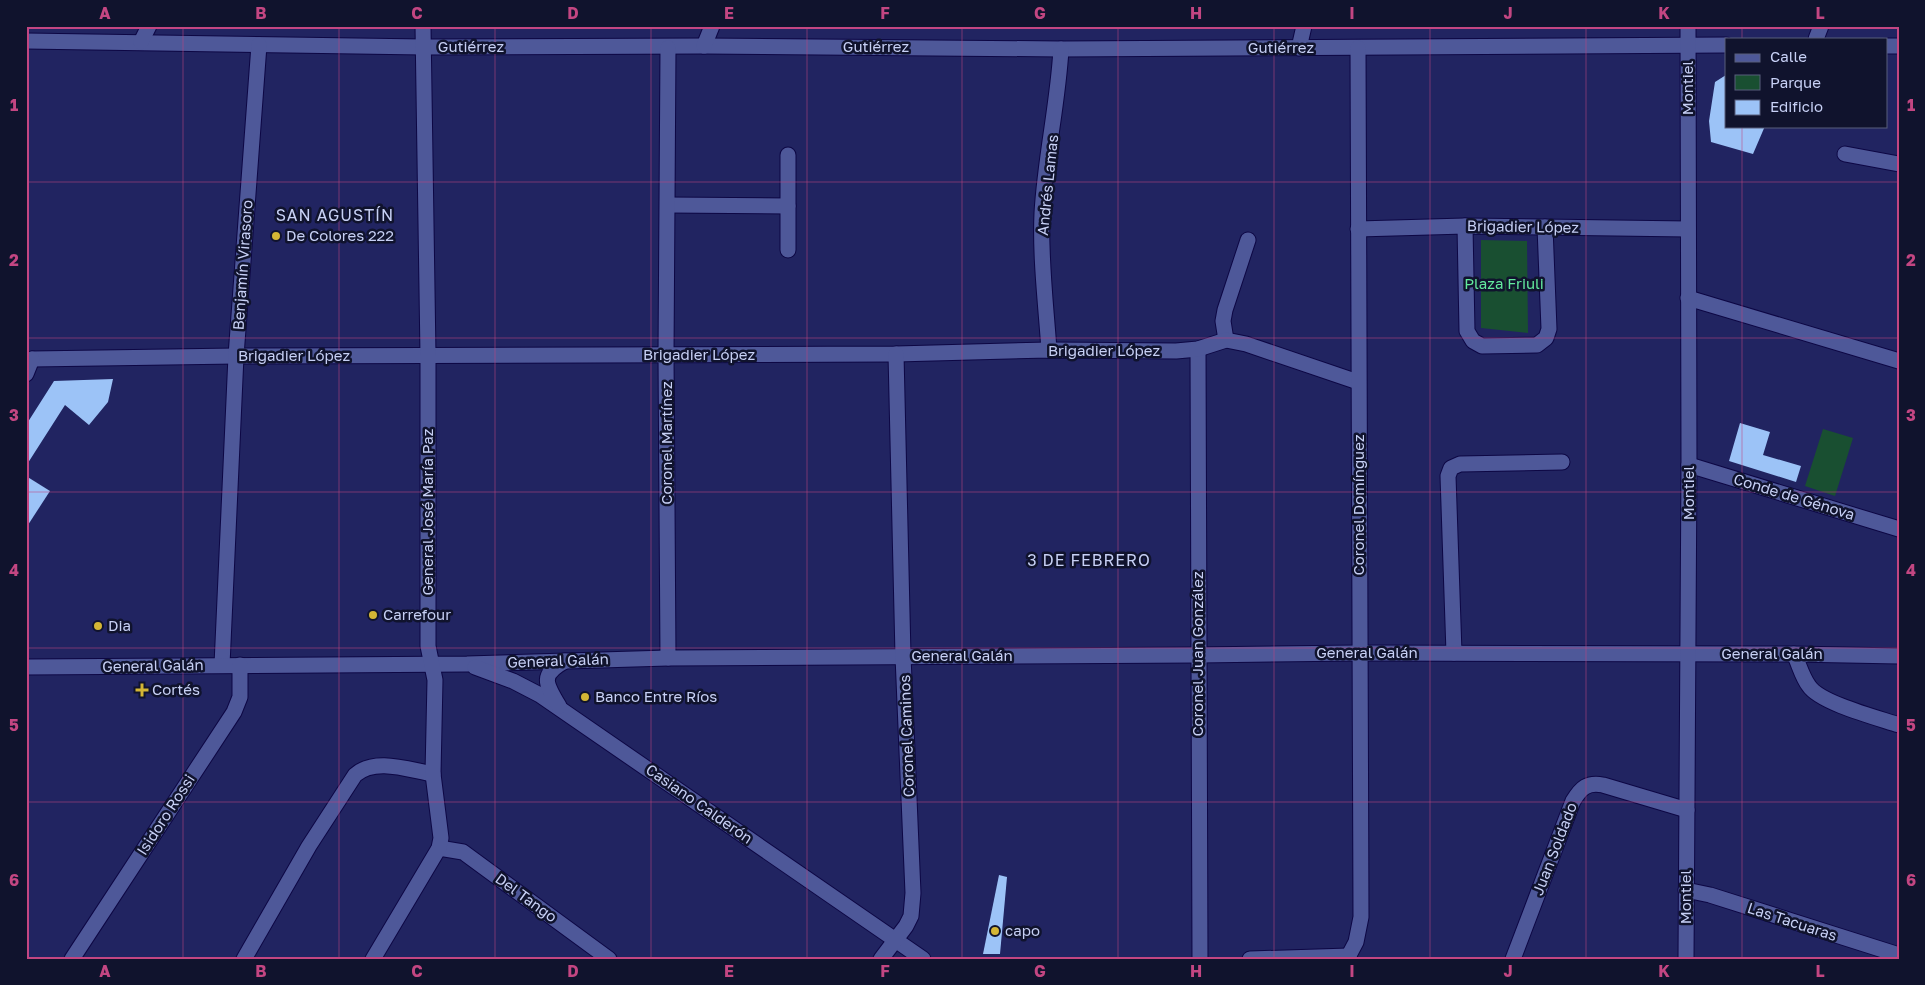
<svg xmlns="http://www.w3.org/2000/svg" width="1925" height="985" viewBox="0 0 1925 985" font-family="'Golos Text',sans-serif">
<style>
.green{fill:#194f31}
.building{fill:#9cc3f7}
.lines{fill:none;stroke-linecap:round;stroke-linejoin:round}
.minor-casing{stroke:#0d0744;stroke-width:17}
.minor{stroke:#4e5899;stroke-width:15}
.grid{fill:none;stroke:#c34682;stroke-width:1;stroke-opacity:0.55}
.poi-dot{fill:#d4b635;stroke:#10132d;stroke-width:2}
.labels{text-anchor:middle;stroke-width:5;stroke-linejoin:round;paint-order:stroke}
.street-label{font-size:15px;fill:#c7d0f5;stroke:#10132d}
.poi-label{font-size:15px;fill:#c7d0f5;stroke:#10132d;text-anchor:start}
.park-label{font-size:15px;fill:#63ea9d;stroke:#10132d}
.neighbourhood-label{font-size:16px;letter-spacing:1px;fill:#c7d0f5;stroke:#10132d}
.neatline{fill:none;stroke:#c34682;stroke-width:2}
.grid-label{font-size:16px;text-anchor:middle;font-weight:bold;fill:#c34682}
</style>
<rect width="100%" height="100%" fill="#212461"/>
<!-- green -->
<g class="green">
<polygon points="1481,240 1527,241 1528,333 1481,328"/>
<polygon points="1823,429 1853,438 1835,496 1805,486"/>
</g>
<!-- building -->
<g class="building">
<polygon points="1726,75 1726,126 1765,126 1753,154 1711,142 1709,121 1715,82"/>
<polygon points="113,379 108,402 89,425 65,405 26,466 26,425 54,381"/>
<polygon points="1740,423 1770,432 1763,455 1801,466 1796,482 1729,461"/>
<polygon points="26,476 50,491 26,528"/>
<polygon points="999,875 1007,877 1000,954 983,954"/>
</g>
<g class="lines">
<defs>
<g id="minor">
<polyline points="1816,39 1821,26"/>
<polyline points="26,41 424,47 704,46 1061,49 1726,45"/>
<polyline points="141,42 149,26"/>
<polyline points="704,46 712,26"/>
<polyline points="1886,46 1899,46"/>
<polyline points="1299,48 1304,26"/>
<polyline points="1845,154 1899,164"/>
<polyline points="668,205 788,206"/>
<polyline points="1465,226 1467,331 1473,341 1482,346 1537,345 1546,338 1549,329 1545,227"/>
<polyline points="1358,229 1465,226 1688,229"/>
<polyline points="788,250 788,155"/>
<polyline points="1688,298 1899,361"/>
<polyline points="1226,340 1223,321 1225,310 1248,240"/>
<polyline points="1198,349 1200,959"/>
<path d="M1049,350c-3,-45 -9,-92 -7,-137 3,-55 16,-109 19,-164"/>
<polyline points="32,359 236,356 896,354 1049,350 1176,351 1198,349 1226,340 1246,344 1358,382"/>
<polyline points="26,374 32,359"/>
<polyline points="1689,465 1899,529"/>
<polyline points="1454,653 1448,476 1451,468 1460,464 1562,462"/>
<path d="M1794,654c5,10 8,23 15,32 11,17 69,32 90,39"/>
<polyline points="668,658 666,355 668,48"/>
<polyline points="222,665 236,356 259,45"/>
<polyline points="26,667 467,664 668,658 1198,655 1359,653 1794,654 1899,656"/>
<polyline points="475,667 513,681 540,695 923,959"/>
<path d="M559,706c-14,-23 -19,-31 6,-45"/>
<polyline points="439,848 463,852 609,959"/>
<polyline points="1686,890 1710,895 1899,955"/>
<polyline points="72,959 234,712 240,697 240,665"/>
<path d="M244,959l65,-113 46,-71c20,-18 54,-5 78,-1"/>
<polyline points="373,959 439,848 441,838 433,774 435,680 428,646 428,356 423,26"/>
<polyline points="881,959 906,926 911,916 913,893 903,656 896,354"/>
<polyline points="1250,959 1349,956"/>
<polyline points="1347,959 1356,942 1361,917 1358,48"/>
<path d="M1513,959l60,-158c8,-13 14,-19 30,-16l84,25"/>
<polyline points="1686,959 1689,465 1688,26"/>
</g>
</defs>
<!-- minor casing -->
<use href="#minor" class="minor-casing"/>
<!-- minor -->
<use href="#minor" class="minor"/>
</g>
<!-- grid -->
<path class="grid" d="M183,26v933M339,26v933M495,26v933M651,26v933M807,26v933M962,26v933M1118,26v933M1274,26v933M1430,26v933M1586,26v933M1742,26v13M1742,126v833M26,182h1873M26,338h1873M26,492h1873M26,648h1873M26,802h1873"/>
<!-- markers -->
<g class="poi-dot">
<circle cx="276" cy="236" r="5"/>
<circle cx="373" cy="615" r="5"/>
<circle cx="98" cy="626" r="5"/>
<path d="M139.5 682.5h5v5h5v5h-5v5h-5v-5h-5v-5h5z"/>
<circle cx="585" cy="697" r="5"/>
<circle cx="995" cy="931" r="5"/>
</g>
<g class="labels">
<!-- street labels -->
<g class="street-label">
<text x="471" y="52">Gutiérrez</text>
<text x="876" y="52">Gutiérrez</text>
<text x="1281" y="53">Gutiérrez</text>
<text transform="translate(1688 88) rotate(-90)" y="5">Montiel</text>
<text transform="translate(1048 185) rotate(-84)" y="5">Andrés Lamas</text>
<text transform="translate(1523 227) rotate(1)" y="5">Brigadier López</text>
<text transform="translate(243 265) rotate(-86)" y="5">Benjamín Virasoro</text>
<text x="1104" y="356">Brigadier López</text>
<text x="699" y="360">Brigadier López</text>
<text x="294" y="361">Brigadier López</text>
<text transform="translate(667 443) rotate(-90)" y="5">Coronel Martínez</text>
<text transform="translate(1689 493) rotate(-90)" y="5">Montiel</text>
<text transform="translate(1794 497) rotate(17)" y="5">Conde de Génova</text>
<text transform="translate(1359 505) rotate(-90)" y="5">Coronel Domínguez</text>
<text transform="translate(428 512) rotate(-90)" y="5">General José María Paz</text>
<text x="1367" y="658">General Galán</text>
<text transform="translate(1198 654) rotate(-90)" y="5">Coronel Juan González</text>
<text x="1772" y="659">General Galán</text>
<text x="962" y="661">General Galán</text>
<text transform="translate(558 661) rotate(-2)" y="5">General Galán</text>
<text transform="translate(153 666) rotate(-1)" y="5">General Galán</text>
<text transform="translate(907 736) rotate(-92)" y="5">Coronel Caminos</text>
<text transform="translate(699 804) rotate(35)" y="5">Casiano Calderón</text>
<text transform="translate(166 815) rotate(-57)" y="5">Isidoro Rossi</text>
<text transform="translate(1555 849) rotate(-69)" y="5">Juan Soldado</text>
<text transform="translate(1686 897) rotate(-90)" y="5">Montiel</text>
<text transform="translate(526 898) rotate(36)" y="5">Del Tango</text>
<text transform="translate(1792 922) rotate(18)" y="5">Las Tacuaras</text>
</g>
<!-- poi labels -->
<g class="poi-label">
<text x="286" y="241">De Colores 222</text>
<text x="383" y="620">Carrefour</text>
<text x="108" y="631">Dia</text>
<text x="152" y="695">Cortés</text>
<text x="595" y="702">Banco Entre Ríos</text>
<text x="1005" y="936">capo</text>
</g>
<!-- park labels -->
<g class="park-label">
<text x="1504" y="289">Plaza Friuli</text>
</g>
<!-- neighbourhood labels -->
<g class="neighbourhood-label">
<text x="335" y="221">SAN AGUSTÍN</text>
<text x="1089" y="566">3 DE FEBRERO</text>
</g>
</g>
<!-- border -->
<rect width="1925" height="985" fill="none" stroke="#10132d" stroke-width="55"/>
<!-- legend -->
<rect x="1725" y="38" width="162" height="90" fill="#10132d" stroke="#595f7d"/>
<rect x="1735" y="54" width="25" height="8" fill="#4e5899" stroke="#595f7d"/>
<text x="1770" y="62" font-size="15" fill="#c7d0f5">Calle</text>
<rect x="1735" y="75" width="25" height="15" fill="#194f31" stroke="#595f7d"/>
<text x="1770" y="88" font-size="15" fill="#c7d0f5">Parque</text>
<rect x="1735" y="100" width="25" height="15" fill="#9cc3f7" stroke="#595f7d"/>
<text x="1770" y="112" font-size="15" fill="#c7d0f5">Edificio</text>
<rect x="28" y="28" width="1870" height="930" class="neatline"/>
<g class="grid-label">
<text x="105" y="19">A</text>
<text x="261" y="19">B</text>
<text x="417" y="19">C</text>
<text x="573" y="19">D</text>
<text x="729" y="19">E</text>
<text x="885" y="19">F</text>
<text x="1040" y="19">G</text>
<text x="1196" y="19">H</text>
<text x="1352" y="19">I</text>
<text x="1508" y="19">J</text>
<text x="1664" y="19">K</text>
<text x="1820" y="19">L</text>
<text x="14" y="111">1</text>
<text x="1911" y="111">1</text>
<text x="14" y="266">2</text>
<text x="1911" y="266">2</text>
<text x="14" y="421">3</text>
<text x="1911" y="421">3</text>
<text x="14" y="576">4</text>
<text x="1911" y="576">4</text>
<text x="14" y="731">5</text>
<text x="1911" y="731">5</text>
<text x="14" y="886">6</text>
<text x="1911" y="886">6</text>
<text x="105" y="977">A</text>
<text x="261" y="977">B</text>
<text x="417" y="977">C</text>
<text x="573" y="977">D</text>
<text x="729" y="977">E</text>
<text x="885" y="977">F</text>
<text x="1040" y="977">G</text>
<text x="1196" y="977">H</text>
<text x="1352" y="977">I</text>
<text x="1508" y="977">J</text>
<text x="1664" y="977">K</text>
<text x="1820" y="977">L</text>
</g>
</svg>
